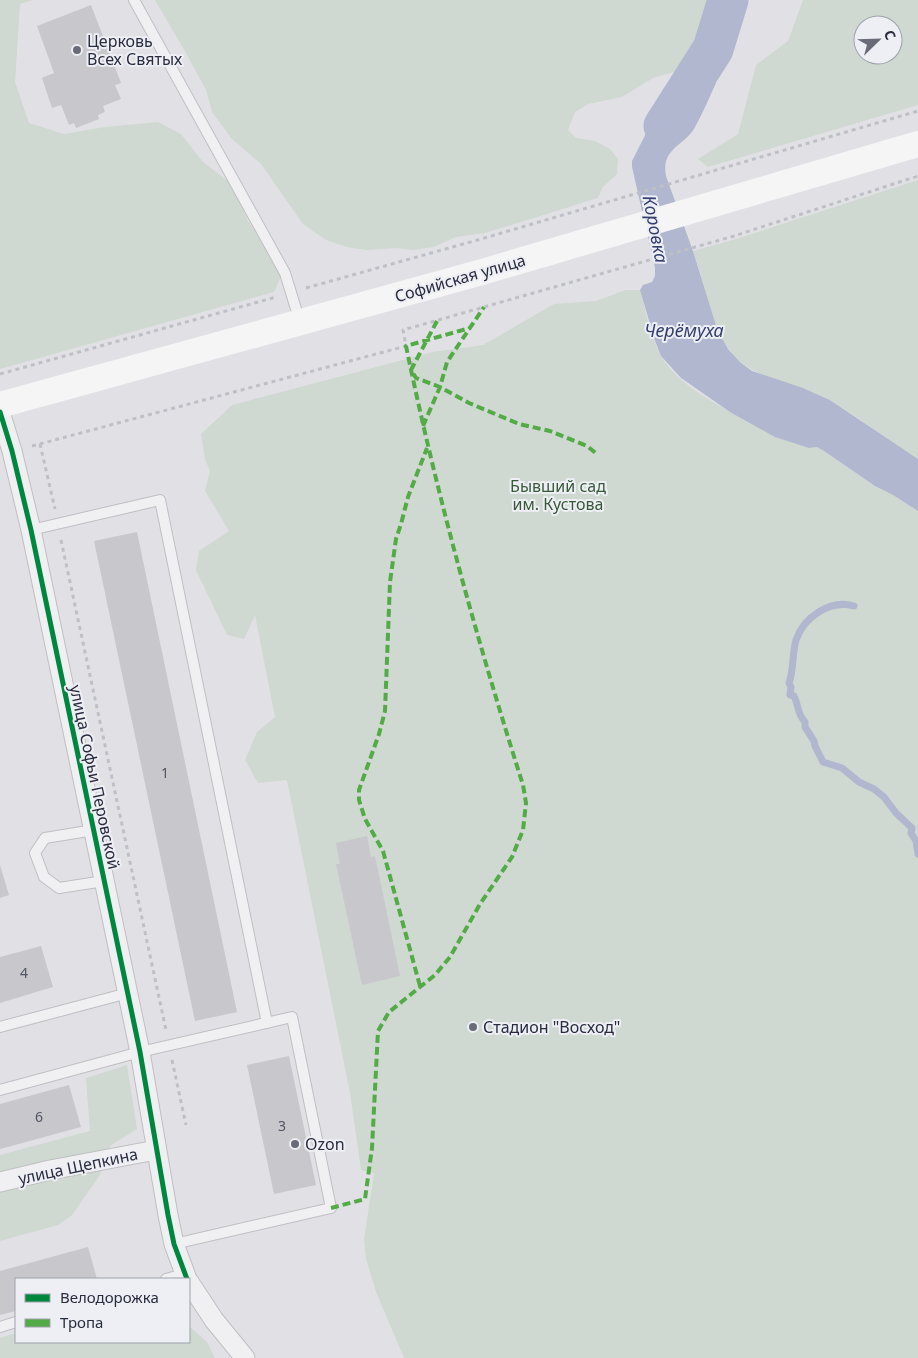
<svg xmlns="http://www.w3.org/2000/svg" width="918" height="1358" font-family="'Noto Sans',sans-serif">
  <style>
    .green { fill: #cfd8d1; fill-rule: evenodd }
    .water { fill: #b1b7cf }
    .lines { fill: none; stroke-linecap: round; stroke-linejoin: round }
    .stream { stroke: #b1b7cf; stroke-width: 7 }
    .river { stroke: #b1b7cf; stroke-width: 41 }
    .building { fill: #c7c7cc }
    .lane-casing { stroke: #bfbfc3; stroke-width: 12 }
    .street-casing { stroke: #bfbfc3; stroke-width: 21 }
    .path { stroke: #bfc0c6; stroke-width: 3; stroke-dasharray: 4 4; stroke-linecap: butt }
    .lane { stroke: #f0f0f2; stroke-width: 10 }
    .street { stroke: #f0f0f2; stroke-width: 19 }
    .secondary { stroke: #f5f5f6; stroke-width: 26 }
    .quiet { stroke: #53ab46; stroke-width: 4; stroke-dasharray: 8 4; stroke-linecap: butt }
    .cycleway-casing { stroke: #eeeff5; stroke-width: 8 }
    .cycleway { stroke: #00873e; stroke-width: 5 }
    .poi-dot { fill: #696b78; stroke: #eeeff5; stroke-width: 2 }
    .labels { text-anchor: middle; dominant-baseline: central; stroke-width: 4; stroke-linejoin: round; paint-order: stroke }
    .number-label { font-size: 14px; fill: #525463 }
    .poi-label { font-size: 16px; fill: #292b3e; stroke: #eeeff5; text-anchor: start }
    .street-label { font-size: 16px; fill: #292b3e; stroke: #eeeff5 }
    .park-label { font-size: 16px; fill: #375939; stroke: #eeeff5 }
    .water-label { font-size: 18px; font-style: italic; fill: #35406f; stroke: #eeeff5 }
  </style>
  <rect width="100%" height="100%" fill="#e1e1e5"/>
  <!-- green -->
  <path class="green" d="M0,0H33L20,4L15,82L29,123L64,134L105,127L158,122L181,134L203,162L233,185L248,221L272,255L281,277L274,292L0,369Z
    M155,0H715L711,22L684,69L653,78L622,97L588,104L575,112L568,130L576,138L595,141L610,149L618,159L617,174L603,187L598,198L485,233L456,237L434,247L413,250L396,248L367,250L347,247L326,240L303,224L261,164L232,139L212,112L206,90L186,53Z
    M803,0H918V105L708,167L698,159L738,134L756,65L788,41ZM863,25H893V55H863Z
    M918,180V459C889,440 861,419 832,401C798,381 752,383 728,348C708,320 706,283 693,251L736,239Z
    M625,290H640C646,311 650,336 661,356C685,398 766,428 809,448L817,447L824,451L875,486L893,495L918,511V1358H404L376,1292L366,1259L364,1240L374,1173L361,1170L350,1093L287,780L258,783L245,760L257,732L275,717L255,615L244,639L227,635L196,570L199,551L229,531L205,491L210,471L205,459L201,434L232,405L433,352L483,345L554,304L596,301Z
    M127,1065L137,1129L110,1146L100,1175L72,1215L58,1225L0,1241V1155L90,1131L86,1078Z
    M189,1326L207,1342L215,1358H0V1338L16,1333V1342H189Z"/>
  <!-- water -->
  <path class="water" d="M675,76L716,83C709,98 702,115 694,129C682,147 661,149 666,176L694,254L717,329L728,349L740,362L752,371L803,388L830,400L918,459V511L893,495L875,486L824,451L817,447L809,448L775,437L730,412L681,378L661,356L655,341L640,290L643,285L652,282L655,276V268L632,167V161Z"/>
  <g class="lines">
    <!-- stream -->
    <path class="stream" d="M854,606C830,599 804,617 796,640C792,654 794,669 789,683L791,687L790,695L794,696C799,706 797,714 805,722V727L814,741L815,746L823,762L842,768L859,782L874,789L884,797L896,813L912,828L911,833L916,841L918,854"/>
    <!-- river -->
    <path class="river" d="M664,126L713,49L728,0"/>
  </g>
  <!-- building -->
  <path class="building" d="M91,5L121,83L115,85L121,99L103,106L105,112L98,115L99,119L76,128L74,123L69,125L61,105L52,108L42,78L54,73L37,26Z
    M137,532L237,1012L195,1021L94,541Z
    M367,836L371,857L375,856L400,976L362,985L336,864H340L336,843Z
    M0,865L9,895L0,898Z
    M41,946L53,987L0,1003V957Z
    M289,1056L316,1185L274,1194L247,1065Z
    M69,1085L81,1127L0,1149V1104Z
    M88,1247L97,1279H16V1311L0,1315V1271Z"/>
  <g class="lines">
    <defs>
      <path id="lane" d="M134,0L285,273L300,322
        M31,530L160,500L267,1023
        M94,830L45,838L35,853L44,877L59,888L104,881
        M0,1027L128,993
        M0,1090L140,1052L292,1017L331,1208L174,1244
        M166,1279L184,1274
        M0,1327L16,1322"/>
      <path id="street" d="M0,412L12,451L31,530L140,1052L168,1215L174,1244L187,1279
        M0,1182L50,1170L156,1150
        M189,1282L214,1320L245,1358"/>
    </defs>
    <!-- lane casing -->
    <use href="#lane" class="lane-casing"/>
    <!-- street casing -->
    <use href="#street" class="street-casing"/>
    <!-- path -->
    <path class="path" d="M306,288L474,241L918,111
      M0,374L276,297
      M40,444L55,509
      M32,446L406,346L403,330L734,236L918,176
      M61,540L166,1030
      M172,1060L186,1125"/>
    <!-- lane -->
    <use href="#lane" class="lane"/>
    <!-- street -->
    <use href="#street" class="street"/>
    <!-- secondary -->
    <path class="secondary" d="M0,405L482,272L918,144"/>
    <!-- quiet -->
    <path class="quiet" d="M437,321L411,370L416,378L440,387L469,403L519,424L550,431L587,446L597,454
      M423,426L440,387L447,362L484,307
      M420,986L383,851L365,819L359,800V790L379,734L385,711L390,582L396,539L401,524L408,497L427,448
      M331,1208L365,1199L372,1148L378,1031L389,1012L435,975L450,957L480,904L512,857L523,830L526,803L523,785C477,640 437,496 406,346L470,328"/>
    <defs>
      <path id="cycleway" d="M0,412L12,451L31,530L140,1052L168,1215L174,1244L187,1279"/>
    </defs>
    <!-- cycleway casing -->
    <use href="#cycleway" class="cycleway-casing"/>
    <!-- cycleway -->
    <use href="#cycleway" class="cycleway"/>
  </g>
  <!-- markers -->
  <g class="poi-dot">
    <circle cx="77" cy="50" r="5"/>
    <circle cx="473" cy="1027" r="5"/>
    <circle cx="295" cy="1144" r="5"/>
  </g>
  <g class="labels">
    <!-- number labels -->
    <g class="number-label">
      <text x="165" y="772">1</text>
      <text x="24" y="972">4</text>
      <text x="39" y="1116">6</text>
      <text x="282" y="1125">3</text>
    </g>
    <!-- poi labels -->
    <g class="poi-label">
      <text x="87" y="41">Церковь<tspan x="87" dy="18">Всех Святых</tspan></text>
      <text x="483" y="1027">Стадион "Восход"</text>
      <text x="305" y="1144">Ozon</text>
    </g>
    <!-- street labels -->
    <g class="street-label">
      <text transform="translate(460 278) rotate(-16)">Софийская улица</text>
      <text transform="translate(95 777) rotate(78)">улица Софьи Перовской</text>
      <text transform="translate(78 1166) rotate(-12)">улица Щепкина</text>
    </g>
    <!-- park labels -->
    <g class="park-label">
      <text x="558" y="486">Бывший сад<tspan x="558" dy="18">им. Кустова</tspan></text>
    </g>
    <!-- water labels -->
    <g class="water-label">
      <text transform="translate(656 229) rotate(79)">Коровка</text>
      <text x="684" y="330">Черёмуха</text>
    </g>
  </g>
  <!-- legend -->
  <rect x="15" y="1278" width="175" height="65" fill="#eeeff5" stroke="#9fa1ac"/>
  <rect x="25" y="1294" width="25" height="8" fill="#00873e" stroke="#9fa1ac"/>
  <text x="60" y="1303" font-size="15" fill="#292b3e">Велодорожка</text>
  <rect x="25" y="1319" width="25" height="8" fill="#53ab46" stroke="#9fa1ac"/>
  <text x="60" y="1328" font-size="15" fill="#292b3e">Тропа</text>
  <!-- north arrow -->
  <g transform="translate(878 40) rotate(67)"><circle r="24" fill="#eeeff5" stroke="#9fa1ac"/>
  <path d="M0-4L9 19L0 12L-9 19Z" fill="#696b78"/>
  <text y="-8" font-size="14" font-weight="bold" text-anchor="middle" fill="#292b3e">С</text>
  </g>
</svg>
